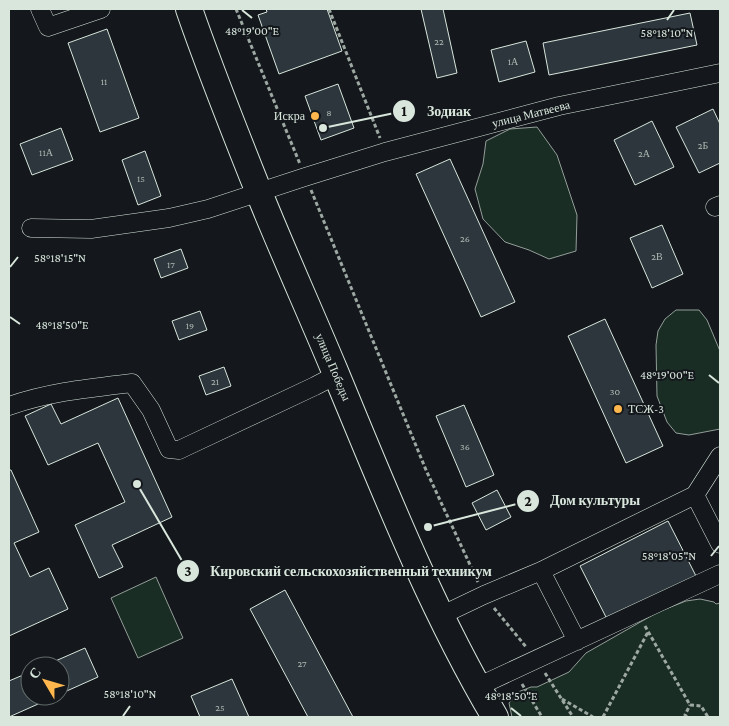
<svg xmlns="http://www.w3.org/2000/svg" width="729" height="726" font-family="'Crimson Pro',serif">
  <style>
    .green { fill: #1a2d24; stroke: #939e99 }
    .building { fill: #2c363c; stroke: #d8e6dc }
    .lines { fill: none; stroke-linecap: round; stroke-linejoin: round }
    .minor-casing { stroke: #d8e6dc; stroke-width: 19 }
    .highway-casing { stroke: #d8e6dc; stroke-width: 28 }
    .path { stroke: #9da8a2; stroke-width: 3; stroke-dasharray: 4 2.5; stroke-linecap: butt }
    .minor { stroke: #14181c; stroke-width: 18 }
    .highway { stroke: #14181c; stroke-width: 26 }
    .ticks { fill: none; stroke: #d8e6dc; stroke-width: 2 }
    .poi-dot { fill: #ffb74d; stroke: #14181c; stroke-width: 2 }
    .labels { text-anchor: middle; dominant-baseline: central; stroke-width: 4; stroke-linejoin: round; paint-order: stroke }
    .number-label { font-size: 10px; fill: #adbab4 }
    .street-label { font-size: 12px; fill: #d8e6dc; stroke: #14181c }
    .poi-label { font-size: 12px; fill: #d8e6dc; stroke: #14181c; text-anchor: end }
    .ticks-label { font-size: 12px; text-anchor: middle; fill: #d8e6dc; stroke: #14181c; stroke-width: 4; stroke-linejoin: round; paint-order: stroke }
    .leader { fill: none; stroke: #d8e6dc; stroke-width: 2 }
    .callout-dot { fill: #d8e6dc; stroke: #14181c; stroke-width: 2 }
    .mark-label { font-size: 15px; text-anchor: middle; font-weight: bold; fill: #111 }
    .callout-label { font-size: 14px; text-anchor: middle; font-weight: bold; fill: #d8e6dc; stroke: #14181c; stroke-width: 4; stroke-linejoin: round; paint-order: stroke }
  </style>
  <rect width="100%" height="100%" fill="#14181c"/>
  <!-- green -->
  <path class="green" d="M537,127L557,155L577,215L576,251L549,259L529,250L505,242L483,219L475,189L483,164L486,141L510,129Z
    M676,310H699L707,320L720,351V429L689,435L676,433L667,422L657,396L656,345L658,331L665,319Z
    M156,577L183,638L138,658L111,598Z
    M700,599L714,602L716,604L720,603V717H512L509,703L518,692L531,687H537L569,672L586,653L658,612L686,601Z"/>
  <!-- building -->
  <path class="building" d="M266,9H327L342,51L279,74L258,15L267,12Z
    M421,9H443L457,73L437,78Z
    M690,13L697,45L549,75L543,43Z
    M107,29L139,118L100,132L68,43Z
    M526,41L535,72L499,82L491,50Z
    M338,84L354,128L321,140L305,96Z
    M713,109L720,124V163L699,173L676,127Z
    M652,121L674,167L635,185L614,140Z
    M61,128L73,160L32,175L20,144Z
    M145,151L161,196L138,205L122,160Z
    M450,159L515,302L481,317L416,174Z
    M662,225L683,274L652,288L630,238Z
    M181,249L188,268L161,278L154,259Z
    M200,311L207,330L179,340L172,321Z
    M605,319L663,446L626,463L568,336Z
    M224,367L231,386L206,395L199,376Z
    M118,398L172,517L112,545L123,567L99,578L75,525L125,502L98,443L48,465L25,416L51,404L61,424Z
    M464,405L494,475L466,487L436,416Z
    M9,470H11L39,532L14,543L30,577L49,568L68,609L9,636Z
    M497,490L511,517L486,530L472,503Z
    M668,521L696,576L608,621L580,566Z
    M285,590L353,717H308L250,609Z
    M85,648L98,677L60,694V666H44Z
    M30,672V696H56L9,717V681Z
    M232,679L249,717H200L191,696Z"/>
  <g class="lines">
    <defs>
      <path id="minor" d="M40,9L48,27L101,9
        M715,207L720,205
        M31,228L91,229L169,218L208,209L305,177L385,152L559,106L720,73
        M9,406C49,392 90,388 132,383L151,410L169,449L179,450L315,386L336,375
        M695,495L720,544
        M541,571L577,641
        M440,616L484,595L541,571L695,495L720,456
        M477,687L720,574"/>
      <path id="highway" d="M189,9C210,70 234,130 258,190C282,250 309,309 334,369C383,487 430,607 495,717"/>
    </defs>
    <!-- minor casing -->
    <use href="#minor" class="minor-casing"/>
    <!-- highway casing -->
    <use href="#highway" class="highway-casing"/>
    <!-- path -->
    <path class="path" d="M236,9L300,164
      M329,9L380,138
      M311,190L426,470L478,582
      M494,608L527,648
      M645,626L690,705
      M545,673L573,717
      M522,684L542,717
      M562,699L593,717
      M690,705L701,706L708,717
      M603,717L648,632
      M687,717L685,715L690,705"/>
    <!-- minor -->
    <use href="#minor" class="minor"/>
    <!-- highway -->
    <use href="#highway" class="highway"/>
  </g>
  <!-- ticks -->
  <path class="ticks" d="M242,10L252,18M667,20L674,10M10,267L18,257M10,317L20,324M709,375L719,383M711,556L719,546M511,708L521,716M123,716L130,706"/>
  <!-- markers -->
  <g class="poi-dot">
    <circle cx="315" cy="116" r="5"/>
    <circle cx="618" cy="409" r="5"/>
  </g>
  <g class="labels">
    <!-- number labels -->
    <g class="number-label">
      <text x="439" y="41">22</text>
      <text x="513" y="61">1А</text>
      <text x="104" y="81">11</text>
      <text x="329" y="112">8</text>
      <text x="703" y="145">2Б</text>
      <text x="46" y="152">11А</text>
      <text x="644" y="153">2А</text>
      <text x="141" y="178">15</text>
      <text x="465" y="238">26</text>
      <text x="657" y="256">2В</text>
      <text x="171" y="264">17</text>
      <text x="190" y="325">19</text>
      <text x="215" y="381">21</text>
      <text x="615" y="391">30</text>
      <text x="465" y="446">36</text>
      <text x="302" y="663">27</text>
      <text x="220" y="707">25</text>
    </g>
    <!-- street labels -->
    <g class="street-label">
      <text transform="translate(531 114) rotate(-14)">улица Матвеева</text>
      <text transform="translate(333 367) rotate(67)">улица Победы</text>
    </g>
    <!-- poi labels -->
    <g class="poi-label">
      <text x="305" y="116">Искра</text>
      <text x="628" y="409" text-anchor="start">ТСЖ-3</text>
    </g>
  </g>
  <g class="ticks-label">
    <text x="252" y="35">48°19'00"E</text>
    <text x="667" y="37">58°18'10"N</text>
    <text x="60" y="262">58°18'15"N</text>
    <text x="62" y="329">48°18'50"E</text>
    <text x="667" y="379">48°19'00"E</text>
    <text x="669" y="560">58°18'05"N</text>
    <text x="130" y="698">58°18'10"N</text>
    <text x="511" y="700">48°18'50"E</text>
  </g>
  <!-- callouts -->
  <path class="leader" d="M323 128L404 111M428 527L528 501M137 484L188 571"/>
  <g class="callout-dot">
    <circle cx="323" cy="128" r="5"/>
    <circle cx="428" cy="527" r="5"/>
    <circle cx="137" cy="484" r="5"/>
    <circle cx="404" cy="111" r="12"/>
    <circle cx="528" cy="501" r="12"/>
    <circle cx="188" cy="571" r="12"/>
  </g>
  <g class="mark-label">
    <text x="404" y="116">1</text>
    <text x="528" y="506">2</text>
    <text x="188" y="576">3</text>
  </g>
  <g class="callout-label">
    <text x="449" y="116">Зодиак</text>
    <text x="595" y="505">Дом культуры</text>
    <text x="351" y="576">Кировский сельскохозяйственный техникум</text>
  </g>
  <!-- border -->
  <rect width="729" height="726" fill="none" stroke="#d8e6dc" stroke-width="20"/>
  <!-- north arrow -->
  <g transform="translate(45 681) rotate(308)"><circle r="24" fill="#14181c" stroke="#626a69"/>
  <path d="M0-4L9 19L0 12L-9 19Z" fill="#ffb74d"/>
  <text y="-8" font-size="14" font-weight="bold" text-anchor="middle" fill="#d8e6dc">С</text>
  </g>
</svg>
